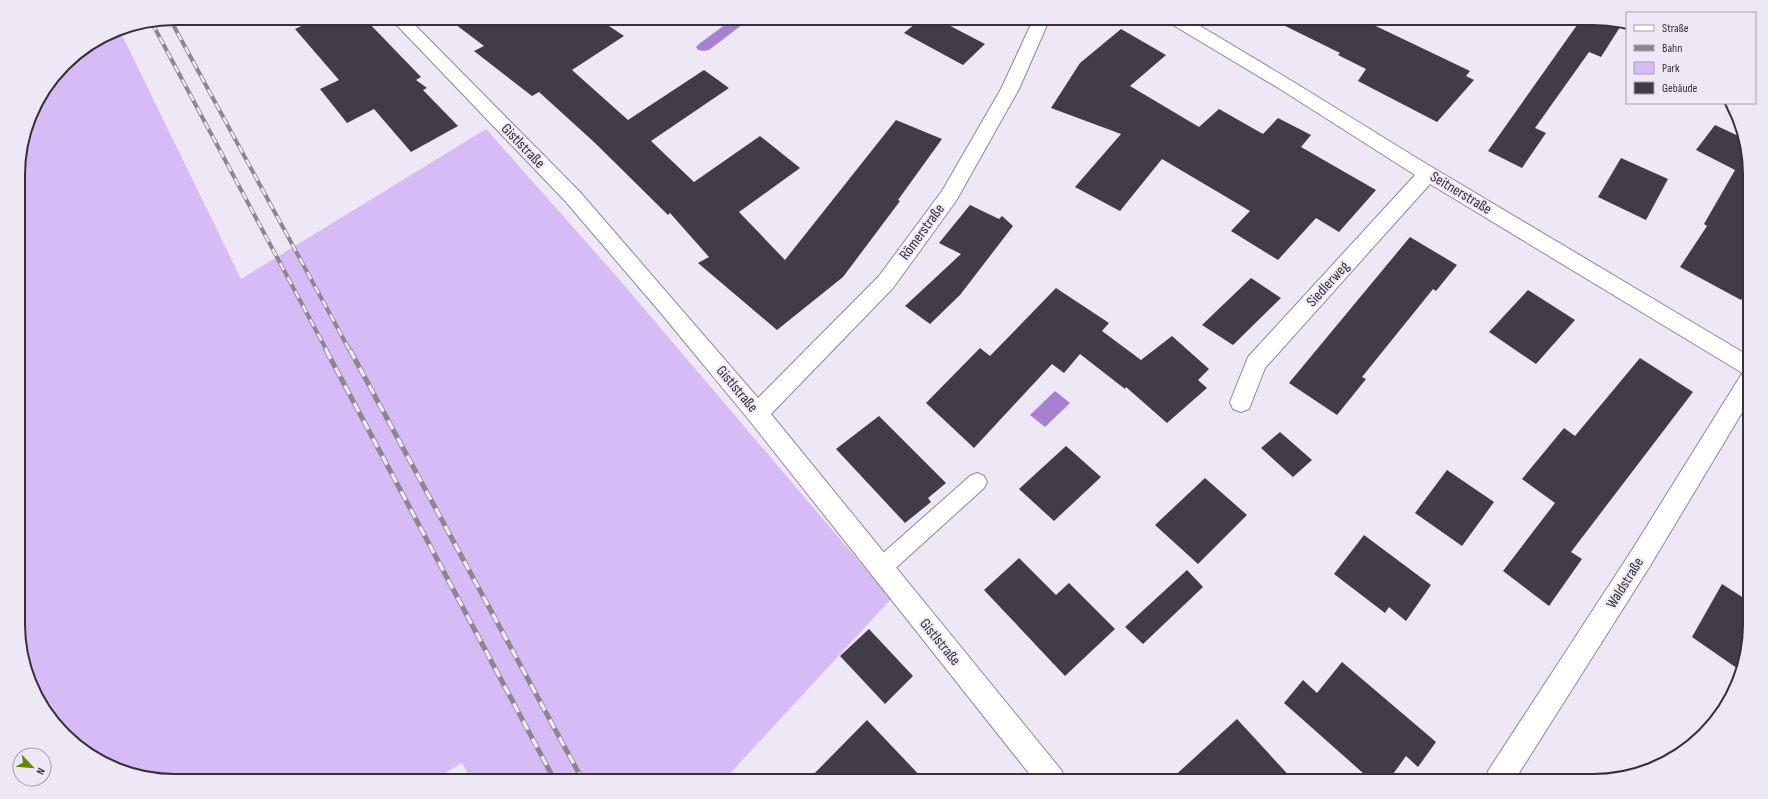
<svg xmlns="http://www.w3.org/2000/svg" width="1768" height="799" font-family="'Sofia Sans Condensed',sans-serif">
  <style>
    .green { fill: #d7bbf7 }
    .water { fill: #a780d0 }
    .building { fill: #413c48 }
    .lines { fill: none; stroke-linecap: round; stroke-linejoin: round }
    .lane-casing { stroke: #8f8996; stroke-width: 2 }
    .street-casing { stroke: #8f8996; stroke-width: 2 }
    .lane { fill: #fff; fill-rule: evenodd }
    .street { fill: #fff; fill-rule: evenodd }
    .rail-far1-casing { stroke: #8a8690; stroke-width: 4 }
    .rail-casing { stroke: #8a8690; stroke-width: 5 }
    .rail-far1 { stroke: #eee7f6; stroke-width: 2.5; stroke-dasharray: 8; stroke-linecap: butt }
    .rail { stroke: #eee7f6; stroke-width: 3.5; stroke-dasharray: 10; stroke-linecap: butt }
    .labels { text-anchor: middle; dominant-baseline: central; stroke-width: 4; stroke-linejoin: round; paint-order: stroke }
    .street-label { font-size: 15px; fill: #343137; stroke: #eee7f6 }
    .rim { fill: none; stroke: #343137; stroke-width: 2 }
  </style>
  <rect width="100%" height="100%" fill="#eee7f6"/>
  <!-- green -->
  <path class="green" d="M119,29L241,279L486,129L618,278L891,599L723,781H472L462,763L432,781H175L115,769L79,748L50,719L30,684L19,645L18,164L34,106L71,57L115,30Z"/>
  <!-- water -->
  <path class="water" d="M734,18H751L709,50L704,51L698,50L696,47L699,44Z
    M1055,391L1070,403L1045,427L1030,415Z"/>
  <!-- building -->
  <path class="building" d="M318,18H364L421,77L416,80L427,88L423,90L458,126L411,152L374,109L347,123L320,89L339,80L295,29Z
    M447,18H597L624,36L572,70L628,120L704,70L729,88L651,141L694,182L760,136L800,168L739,212L785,260L896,120L942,139L898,200L900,201L843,277L777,330L698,263L709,257L670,213L668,215L594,142L539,92L532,96L474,51L484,46Z
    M922,18H935L985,44L963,65L904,33Z
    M1269,18H1359L1470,71L1466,76L1474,80L1437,122L1358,81L1366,69L1338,55L1340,53Z
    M1582,18H1593L1622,24L1601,57L1589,52L1535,128L1546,133L1522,168L1488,151Z
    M1121,29L1166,55L1130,86L1199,127L1219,109L1263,134L1278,118L1311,135L1301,147L1376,190L1339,232L1316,218L1278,260L1231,231L1250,211L1162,159L1120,211L1075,187L1121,134L1051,108L1080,63Z
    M1715,125L1745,139L1749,155V287L1741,300L1680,267L1707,226L1704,224L1735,170L1696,150Z
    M1621,158L1668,179L1646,220L1598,197Z
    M970,205L999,219L1002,216L1013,226L960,295L930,324L905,306L961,254L939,243Z
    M1410,237L1457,265L1436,291L1433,289L1362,377L1366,379L1337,415L1289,383Z
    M1251,278L1281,298L1233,345L1202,325Z
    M1056,288L1109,323L1102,331L1141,360L1172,336L1209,369L1198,380L1207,388L1167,423L1126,387L1125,389L1080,354L1064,373L1052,364L974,448L926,403L980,348L990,356Z
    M1528,290L1575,320L1536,364L1489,332Z
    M1640,358L1693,392L1571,552L1582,559L1549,606L1503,571L1555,503L1522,479L1564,428L1575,436Z
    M879,416L946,483L928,498L931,502L905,523L836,449Z
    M1280,432L1312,460L1293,477L1261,448Z
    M1066,446L1101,477L1054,521L1019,489Z
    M1447,470L1494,502L1462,546L1415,513Z
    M1205,478L1247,515L1198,564L1155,525Z
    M1364,535L1431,585L1406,621L1389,607L1385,613L1334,574Z
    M1019,558L1056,595L1069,583L1115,629L1065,676L984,590Z
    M1187,570L1203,587L1143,644L1125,627Z
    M1722,584L1750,602V624L1741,671L1692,637Z
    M869,629L913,676L885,704L840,656Z
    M1342,662L1436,742L1418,767L1406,756L1388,781H1372L1284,703L1303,680L1317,693Z
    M1237,719L1294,781H1169Z
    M867,720L925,781H807Z"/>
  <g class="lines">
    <defs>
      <path id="lane" d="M977,473L984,476L987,482L984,488L888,575L881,578L874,575L871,568L874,561L970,476Z"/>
      <path id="street" d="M390,18H408L580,192L758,398L879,276L942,191L1001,89L1034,18H1050L1019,89L956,201L893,288L771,414L1062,771L1065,781H1035L749,420L660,312L566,202Z
        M1166,18H1187L1292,81L1420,160L1749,356V401L1650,566L1514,781H1485L1488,771L1632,550L1741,375L1744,374L1430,184L1265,368L1249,409L1241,412L1233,409L1230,402L1248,357L1415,175L1280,89L1168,22Z"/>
    </defs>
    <!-- lane casing -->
    <use href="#lane" class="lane-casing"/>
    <!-- street casing -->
    <use href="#street" class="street-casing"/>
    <!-- lane -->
    <use href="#lane" class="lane"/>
    <!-- street -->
    <use href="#street" class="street"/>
    <defs>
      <path id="rail-far1" d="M170,19L350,351
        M152,23L327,351"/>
      <path id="rail" d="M326,350L555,781
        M350,350L583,781"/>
    </defs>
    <!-- rail-far1 casing -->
    <use href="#rail-far1" class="rail-far1-casing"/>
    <!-- rail casing -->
    <use href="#rail" class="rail-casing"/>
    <!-- rail-far1 -->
    <use href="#rail-far1" class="rail-far1"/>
    <!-- rail -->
    <use href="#rail" class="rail"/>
  </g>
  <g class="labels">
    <!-- street labels -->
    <g class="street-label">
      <text transform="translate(523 146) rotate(46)">Gistlstraße</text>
      <text transform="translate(1461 193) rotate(31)">Seitnerstraße</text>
      <text transform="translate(922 232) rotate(-54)">Römerstraße</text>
      <text transform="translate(1328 284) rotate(-48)">Siedlerweg</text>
      <text transform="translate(737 389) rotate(50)">Gistlstraße</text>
      <text transform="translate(1625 583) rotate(-58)">Waldstraße</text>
      <text transform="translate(940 642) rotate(51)">Gistlstraße</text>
    </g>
  </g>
  <!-- crop -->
  <path d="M0 0H1768V799H0ZM175 25H1593A150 150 0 0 1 1743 175V624A150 150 0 0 1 1593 774H175A150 150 0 0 1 25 624V175A150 150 0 0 1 175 25Z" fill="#eee7f6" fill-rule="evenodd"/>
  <path class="rim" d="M175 25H1593A150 150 0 0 1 1743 175V624A150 150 0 0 1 1593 774H175A150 150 0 0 1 25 624V175A150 150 0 0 1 175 25Z"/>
  <!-- legend -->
  <rect x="1626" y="12" width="130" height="92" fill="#eee7f6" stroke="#a49eaa"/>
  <rect x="1634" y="25" width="20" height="6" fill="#ffffff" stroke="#a49eaa"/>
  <text x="1662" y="32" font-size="12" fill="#343137">Straße</text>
  <rect x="1634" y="45" width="20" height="6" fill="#8a8690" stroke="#a49eaa"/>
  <text x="1662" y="52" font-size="12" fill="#343137">Bahn</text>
  <rect x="1634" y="62" width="20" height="12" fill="#d7bbf7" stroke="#a49eaa"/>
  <text x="1662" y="72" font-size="12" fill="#343137">Park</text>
  <rect x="1634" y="82" width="20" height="12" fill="#413c48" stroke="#a49eaa"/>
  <text x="1662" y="92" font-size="12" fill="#343137">Gebäude</text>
  <!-- north arrow -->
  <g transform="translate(32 767) rotate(116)"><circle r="19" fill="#eee7f6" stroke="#a49eaa"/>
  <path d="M0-3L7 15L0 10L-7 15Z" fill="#658706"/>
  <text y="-6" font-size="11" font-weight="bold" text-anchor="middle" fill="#343137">N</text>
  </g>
</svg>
